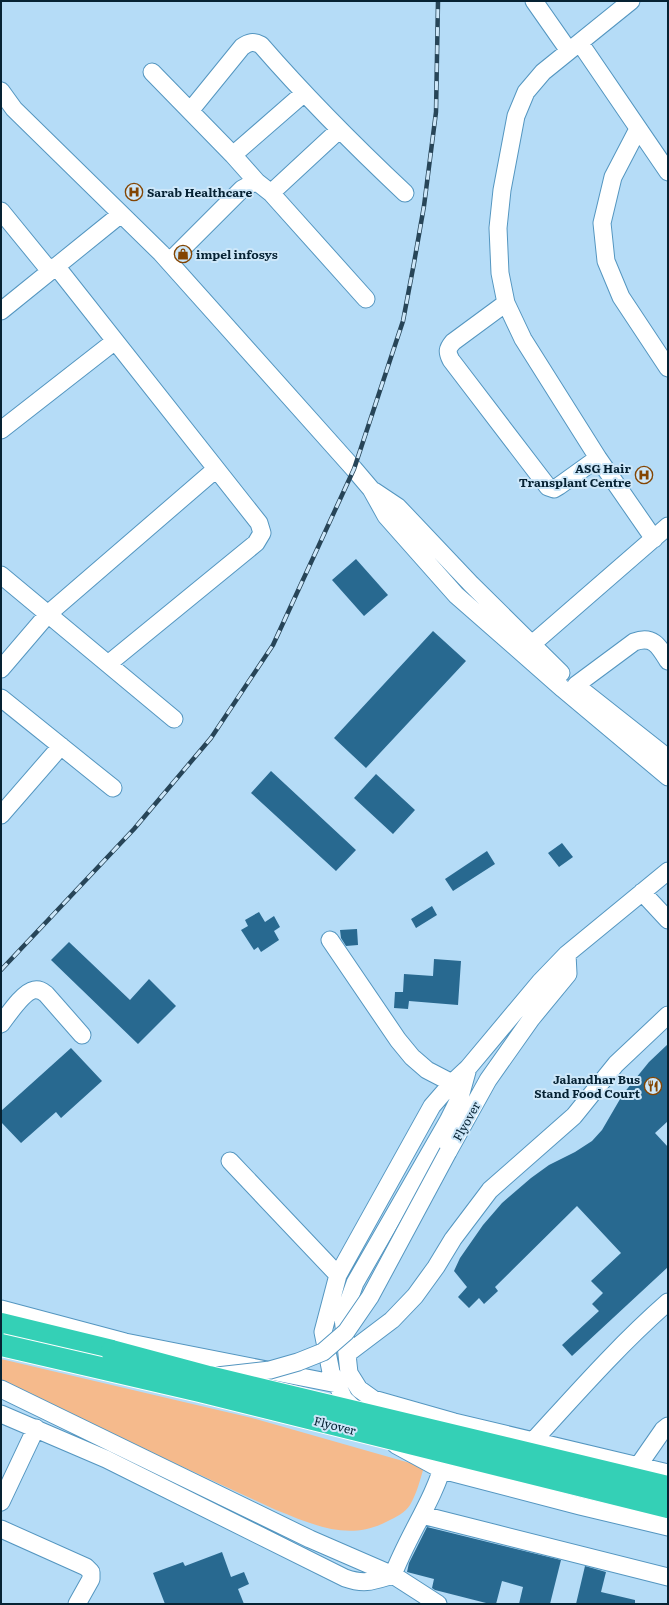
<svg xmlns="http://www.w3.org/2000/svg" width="669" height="1605" font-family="Literata,serif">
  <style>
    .green { fill: #f5ba8c }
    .building { fill: #286990 }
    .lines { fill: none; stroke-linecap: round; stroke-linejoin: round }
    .minor-casing { stroke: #5496c0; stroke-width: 19 }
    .highway-casing { stroke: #fff; stroke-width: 24 }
    .minor { stroke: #fff; stroke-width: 17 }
    .highway { stroke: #34d0b6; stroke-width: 22 }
    .rail-casing { stroke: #274558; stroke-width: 4.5 }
    .rail { stroke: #cde7f9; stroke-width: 3; stroke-dasharray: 9; stroke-linecap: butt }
    .minor-bridge-casing { stroke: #5496c0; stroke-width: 19; stroke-linecap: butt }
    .highway-bridge-casing { stroke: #fff; stroke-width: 24; stroke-linecap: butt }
    .minor-bridge { stroke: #fff; stroke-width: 17 }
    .highway-bridge { stroke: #34d0b6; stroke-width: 22 }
    .labels { text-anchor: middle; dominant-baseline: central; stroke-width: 4; stroke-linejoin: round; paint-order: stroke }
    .poi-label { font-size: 12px; font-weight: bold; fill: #062233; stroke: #cde7f9; text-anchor: start }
    .street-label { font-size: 12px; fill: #062233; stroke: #cde7f9 }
  </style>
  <rect width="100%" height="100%" fill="#b5dcf7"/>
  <!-- green -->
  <path class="green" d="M1,1359L252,1418L424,1467C420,1480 417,1493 410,1505C405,1513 396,1517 388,1521C349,1542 314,1525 276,1510L1,1383Z"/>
  <!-- building -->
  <path class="building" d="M356,559L388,595L364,616L332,580Z
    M433,631L466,661L366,768L334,738Z
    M271,771L356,850L336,871L251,793Z
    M376,774L415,810L393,834L354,798Z
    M562,843L573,857L559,867L548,853Z
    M487,851L495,864L453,891L445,879Z
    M432,906L437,915L416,928L411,919Z
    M259,912L265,922L274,916L280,927L274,931L279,940L261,952L258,947L254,950L241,930L248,926L245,920Z
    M357,929L358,945L346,946L341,938L340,930Z
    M69,942L130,1000L149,979L176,1006L138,1044L51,960Z
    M434,959L461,961L458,1005L409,1001L408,1009L394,1008L395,992H403L404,974L433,976Z
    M668,1044V1121L655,1133L668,1147V1267L572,1356L562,1345L599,1311L592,1304L603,1293L591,1281L621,1253L577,1206L495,1287L498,1291L484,1304L479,1298L469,1308L458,1297L467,1287L454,1271L460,1258L483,1225L502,1203L531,1178L549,1165L575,1152L592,1141L602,1130L623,1094L649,1062Z
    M71,1048L102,1081L61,1118L56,1112L21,1143L1,1122V1111Z
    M427,1527L561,1560L550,1604H519L523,1587L502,1581L496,1604H490L435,1590L432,1588L434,1579L407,1572L409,1563Z
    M222,1552L231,1577L244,1572L249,1584L238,1589L244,1604H165L153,1573L183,1562L185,1566Z
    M585,1566L606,1572L601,1592L635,1600V1604H576Z"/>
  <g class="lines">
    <defs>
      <path id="minor" d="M534,1L569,51
        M631,1L543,72L526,92L516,116L502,190L498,228L500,273L506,303L523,339L598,458L654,539
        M580,43L668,172
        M152,72L233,155L257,182
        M1,91L14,109L161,253L354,469L371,489L386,516L456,595L563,689L668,777
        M190,111L242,47C249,42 253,41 261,45C307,98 354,145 405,193
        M638,129L613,177L602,223L606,261L621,297L668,368
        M233,155L303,94
        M271,193L339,130
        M1,211L50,271
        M169,262L242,189L251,184L257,182L271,193L366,299
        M56,266L259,523L262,533L256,543L108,664
        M506,303L453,342C447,349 447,352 451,360L548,487L554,489L559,486L598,458
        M1,311L121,214
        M1,430L115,341
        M374,491L398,507L471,584L561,673
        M1,575L174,719
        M523,652L668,526
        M1,669L48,614L216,469
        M576,685L634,642C653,635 659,646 668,661
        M583,691L668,758
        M1,698L113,788
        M1,815L61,746
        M642,892L668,920
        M330,940L398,1040L412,1057L427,1070L452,1083
        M1,1024C8,1015 23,992 34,990C39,989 42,991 46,994L82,1035
        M468,1068L460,1097L448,1121L355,1283L343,1317L349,1373L359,1389L373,1399L454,1422L668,1473
        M448,1152L488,1080L531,1019L568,974L567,954
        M230,1161L338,1275
        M1,1309L125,1342L337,1384
        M347,1354L392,1320L415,1296L436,1267L453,1239L490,1190L574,1116L616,1064L668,1015
        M1,1389L310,1539L393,1575
        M359,1413L344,1399L331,1372L323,1332L338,1275L432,1106L452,1083L468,1068L540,982L567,954L668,871
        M1,1414L106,1459L345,1578C365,1585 373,1581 393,1575
        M533,1441C577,1393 619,1345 668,1302
        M396,1445L442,1470L580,1506L668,1527
        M638,1466L663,1430L668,1426
        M1,1502L36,1428
        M422,1515L668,1577
        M1,1529L86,1567L91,1572V1579L77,1604
        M438,1604L393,1575C408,1535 434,1500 445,1459"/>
      <path id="highway" d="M1,1324L112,1351"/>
    </defs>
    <!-- minor casing -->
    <use href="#minor" class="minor-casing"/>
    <!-- highway casing -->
    <use href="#highway" class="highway-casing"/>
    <!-- minor -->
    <use href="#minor" class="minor"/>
    <!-- highway -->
    <use href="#highway" class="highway"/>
    <defs>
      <path id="rail" d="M1,970L134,829L211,738L273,645L354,469L403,321L414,263L424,206L436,112L438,1"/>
    </defs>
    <!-- rail casing -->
    <use href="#rail" class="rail-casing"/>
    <!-- rail -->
    <use href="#rail" class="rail"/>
    <defs>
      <path id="minor-bridge" d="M217,1376L270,1370L298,1362L323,1352L346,1332L370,1297L448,1152"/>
      <path id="highway-bridge" d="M1,1345L200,1391L668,1507
        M112,1351L209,1377L668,1487"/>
    </defs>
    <!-- minor-bridge casing -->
    <use href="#minor-bridge" class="minor-bridge-casing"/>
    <!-- highway-bridge casing -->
    <use href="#highway-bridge" class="highway-bridge-casing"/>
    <!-- minor-bridge -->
    <use href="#minor-bridge" class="minor-bridge"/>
    <!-- highway-bridge -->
    <use href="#highway-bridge" class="highway-bridge"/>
  </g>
  <!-- icons -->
  <defs>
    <symbol id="hospital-ring" viewBox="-11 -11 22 22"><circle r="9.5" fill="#cde7f9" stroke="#834503" stroke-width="1.5"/><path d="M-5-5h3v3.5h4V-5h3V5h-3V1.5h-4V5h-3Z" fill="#834503"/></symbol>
    <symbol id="shop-ring" viewBox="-11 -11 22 22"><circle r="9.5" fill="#cde7f9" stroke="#834503" stroke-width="1.5"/><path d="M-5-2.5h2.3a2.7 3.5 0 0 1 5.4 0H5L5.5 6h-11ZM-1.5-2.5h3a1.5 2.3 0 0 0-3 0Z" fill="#834503"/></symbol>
    <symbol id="restaurant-ring" viewBox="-11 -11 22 22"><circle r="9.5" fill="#cde7f9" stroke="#834503" stroke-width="1.5"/><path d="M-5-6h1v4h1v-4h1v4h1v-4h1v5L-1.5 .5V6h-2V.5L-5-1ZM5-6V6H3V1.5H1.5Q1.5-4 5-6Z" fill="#834503"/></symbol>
  </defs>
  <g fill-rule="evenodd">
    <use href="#hospital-ring" x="124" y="182" width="20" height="20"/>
    <use href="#shop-ring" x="173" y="244" width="20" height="20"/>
    <use href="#hospital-ring" x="634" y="465" width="20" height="20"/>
    <use href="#restaurant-ring" x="643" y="1076" width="20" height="20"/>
  </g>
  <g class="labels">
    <!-- poi labels -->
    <g class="poi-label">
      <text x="147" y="192">Sarab Healthcare</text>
      <text x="196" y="254">impel infosys</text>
      <text x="631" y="468" text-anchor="end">ASG Hair<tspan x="631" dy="14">Transplant Centre</tspan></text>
      <text x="640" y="1079" text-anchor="end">Jalandhar Bus<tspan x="640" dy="14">Stand Food Court</tspan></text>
    </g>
    <!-- street labels -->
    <g class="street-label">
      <text transform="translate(466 1121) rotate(-61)">Flyover</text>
      <text transform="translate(335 1425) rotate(14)">Flyover</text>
    </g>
  </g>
  <!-- border -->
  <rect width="669" height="1605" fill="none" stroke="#062233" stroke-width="4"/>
</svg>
